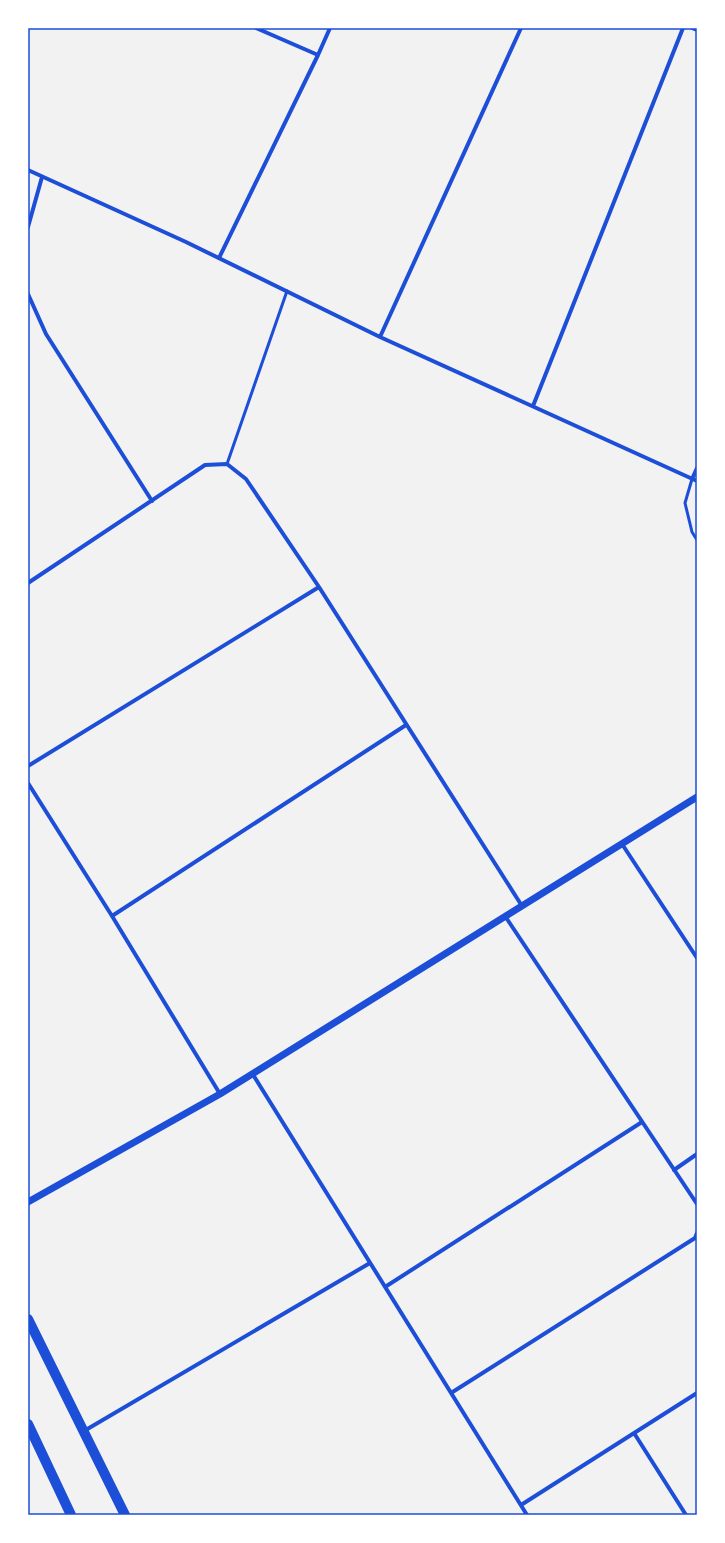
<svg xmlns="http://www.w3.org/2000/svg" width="725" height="1543" font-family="Signika,sans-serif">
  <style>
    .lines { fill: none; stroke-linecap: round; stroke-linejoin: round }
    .service { stroke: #1d4ed8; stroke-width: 3 }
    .minor { stroke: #1d4ed8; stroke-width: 4 }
    .tertiary { stroke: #1d4ed8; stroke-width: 7 }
    .primary { stroke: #1d4ed8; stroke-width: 10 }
    .neatline { fill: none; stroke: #1d4ed8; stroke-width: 1.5 }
  </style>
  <rect width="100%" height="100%" fill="#f2f2f2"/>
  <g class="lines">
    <!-- service -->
    <path class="service" d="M227,464L287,291
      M692,479L685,503L692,532L697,540"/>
    <!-- minor -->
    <path class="minor" d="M256,28L318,55
      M692,28L697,30
      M28,170L186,242L380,337L697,481
      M28,227L42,177
      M219,258L318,55L330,28
      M28,294L46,334L152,501
      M380,337L521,28
      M533,406L683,28
      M692,479L697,468
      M28,583L205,465L227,464L246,479L319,587L522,906
      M28,766L319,587
      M28,783L112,916L220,1094
      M622,844L697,958
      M112,916L406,725
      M505,916L697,1204
      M252,1073L527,1515
      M674,1170L697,1154
      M385,1287L642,1122
      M451,1393L695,1238L697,1233
      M84,1431L370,1263
      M634,1433L686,1515
      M521,1505L697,1393"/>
    <!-- tertiary -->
    <path class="tertiary" d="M28,1202L220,1094L697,797"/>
    <!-- primary -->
    <path class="primary" d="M28,1319L125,1515
      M28,1424L71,1515"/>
  </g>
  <!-- border -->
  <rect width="725" height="1543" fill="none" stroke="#ffffff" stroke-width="58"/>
  <rect x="29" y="29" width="667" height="1485" class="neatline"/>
</svg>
